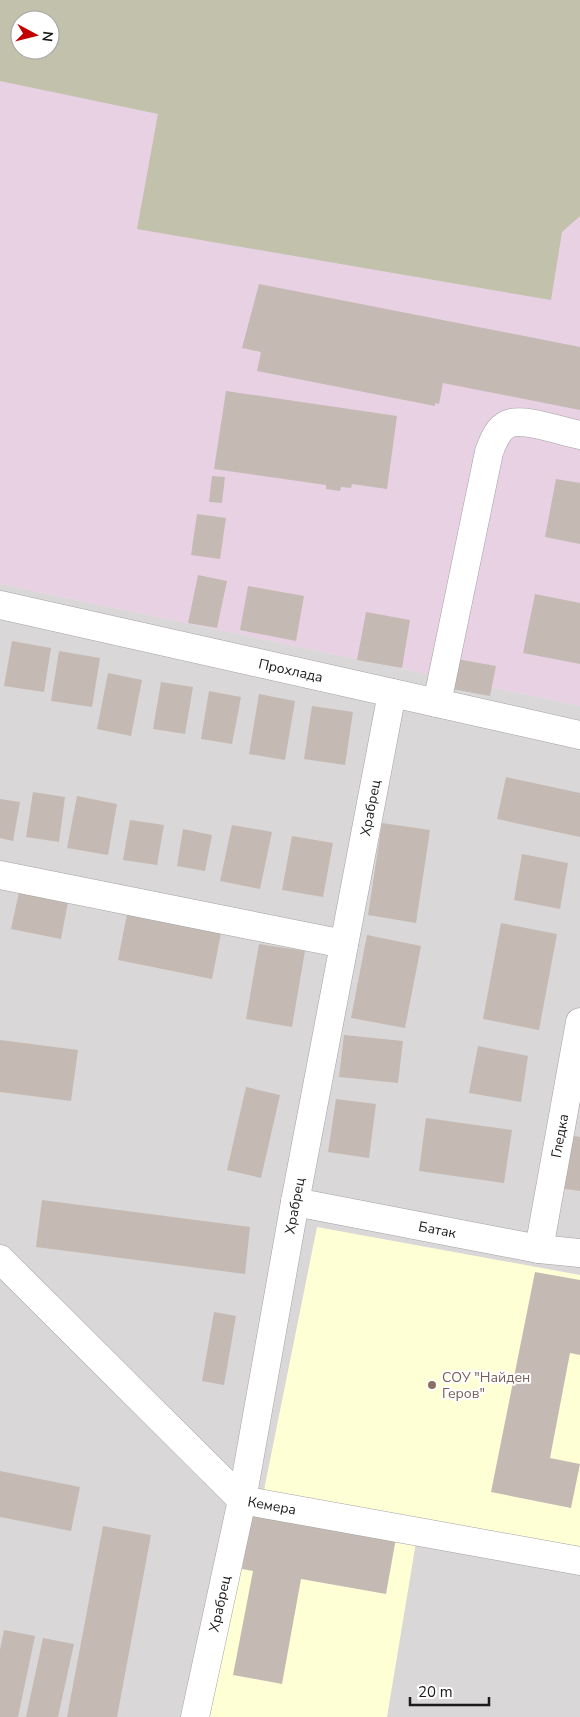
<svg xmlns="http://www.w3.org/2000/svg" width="580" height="1717" font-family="'Nunito Sans',sans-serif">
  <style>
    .residential { fill: #d9d7d8 }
    .industrial { fill: #e7d1e3; fill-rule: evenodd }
    .education { fill: #ffffd6 }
    .construction { fill: #c2c1ab; fill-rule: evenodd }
    .building { fill: #c5bab3 }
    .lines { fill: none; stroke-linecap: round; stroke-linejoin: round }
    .minor-casing { stroke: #a2a2a2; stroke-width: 29 }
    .minor { stroke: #fff; stroke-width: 28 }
    .education-dot { fill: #8d6e63; stroke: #fff; stroke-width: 2 }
    .labels { text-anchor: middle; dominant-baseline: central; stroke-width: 4; stroke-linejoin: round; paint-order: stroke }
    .street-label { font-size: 14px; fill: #1b1b1b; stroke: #fff }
    .education-label { font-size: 14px; fill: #785e54; stroke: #fff; text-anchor: start }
  </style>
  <rect width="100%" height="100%" fill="#ede8df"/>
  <!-- residential -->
  <path class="residential" d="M0,584L580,706V1717H0Z"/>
  <!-- industrial -->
  <path class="industrial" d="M0,0H580V706L0,584ZM20,20H50V50H20Z"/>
  <!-- education -->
  <path class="education" d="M317,1227L580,1275V1550L263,1495Z
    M244,1505L417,1536L387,1717H200Z"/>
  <!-- construction -->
  <path class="construction" d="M0,0H580V216L562,232L551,300L137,229L158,114L0,81ZM20,20H50V50H20Z"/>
  <!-- building -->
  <path class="building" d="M259,284L580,347V410L443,383L439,404L435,403V406L257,371L261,352L242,348Z
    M226,391L397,416L387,489L352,484L351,488L341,487L340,491L326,489V485L214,469Z
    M212,476L225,477L222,503L209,502Z
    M556,479L580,483V544L545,537Z
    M197,514L226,518L220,559L191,555Z
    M198,575L227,581L217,628L188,623Z
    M248,586L304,596L296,641L240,630Z
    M535,594L580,603V664L523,653Z
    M366,612L410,620L402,668L357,660Z
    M12,641L51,648L44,692L4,686Z
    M59,651L100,658L92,707L51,701Z
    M457,659L496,666L490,696L452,689Z
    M108,673L142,680L131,736L97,729Z
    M161,682L193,687L185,734L153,729Z
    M209,691L241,697L232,744L201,739Z
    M259,694L295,701L285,760L249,754Z
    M312,706L353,712L345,765L304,759Z
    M506,777L580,793V837L497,819Z
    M33,792L65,797L59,842L26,837Z
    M77,796L117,804L108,855L67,848Z
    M0,799L20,802L13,841L0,838Z
    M130,820L164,825L157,865L123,860Z
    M382,823L430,830L416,923L368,915Z
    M232,825L272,832L260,889L220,881Z
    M183,829L212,835L205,871L177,866Z
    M292,836L333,843L323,897L282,890Z
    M522,854L568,863L560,909L514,900Z
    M19,892L68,902L61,939L11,929Z
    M127,914L221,933L212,979L118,960Z
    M501,923L557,934L539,1030L483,1019Z
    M367,935L421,946L405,1028L351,1018Z
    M259,944L305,951L292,1027L246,1019Z
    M344,1035L403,1041L398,1083L339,1077Z
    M0,1040L78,1050L71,1101L0,1092Z
    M478,1046L528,1056L521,1102L469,1093Z
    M246,1087L280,1095L261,1178L227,1170Z
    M336,1099L376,1104L369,1158L328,1152Z
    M426,1118L512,1130L504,1183L419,1171Z
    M568,1135L580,1137V1191L559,1188Z
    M42,1200L250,1227L245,1274L36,1247Z
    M535,1272L580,1280V1355L570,1353L550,1458L580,1464L571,1508L491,1492Z
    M214,1312L236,1316L224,1385L202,1381Z
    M0,1471L80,1487L71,1531L0,1517Z
    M252,1512L396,1538L386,1594L301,1579L282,1684L233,1675L253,1571L242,1569Z
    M103,1526L151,1535L117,1717H67Z
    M4,1630L35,1636L18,1717H0V1650Z
    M43,1638L74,1644L58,1717H26Z"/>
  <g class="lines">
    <defs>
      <g id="minor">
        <path id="s1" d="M0,605L580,735"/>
        <path d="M437,703L489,452C493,442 497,429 508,424C523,417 563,432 580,435"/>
        <path d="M0,875L344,944"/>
        <path id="s2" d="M295,1202L539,1249L580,1253"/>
        <path id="s3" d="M539,1249L580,1022"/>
        <path id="s4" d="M0,1259L242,1500L580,1561"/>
        <path id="s5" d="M195,1717L242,1500L295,1202L392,693"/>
      </g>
    </defs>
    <!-- minor casing -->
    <use href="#minor" class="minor-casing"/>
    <!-- minor -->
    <use href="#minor" class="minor"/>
  </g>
  <!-- markers -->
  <circle class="education-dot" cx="432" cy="1385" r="5"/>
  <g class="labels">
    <!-- street labels -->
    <g class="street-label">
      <text stroke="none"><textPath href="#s1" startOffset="298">Прохлада</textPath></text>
      <text stroke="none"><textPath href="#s5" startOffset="926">Храбрец</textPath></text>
      <text stroke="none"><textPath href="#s3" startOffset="115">Гледка</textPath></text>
      <text stroke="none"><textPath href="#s5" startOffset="521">Храбрец</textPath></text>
      <text stroke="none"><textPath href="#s2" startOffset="145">Батак</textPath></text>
      <text stroke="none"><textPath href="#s4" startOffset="372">Кемера</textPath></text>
      <text stroke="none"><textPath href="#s5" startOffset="116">Храбрец</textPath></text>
    </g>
    <!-- education labels -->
    <g class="education-label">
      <text x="442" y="1377">СОУ "Найден<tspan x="442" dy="16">Геров"</tspan></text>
    </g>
  </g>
  <!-- north arrow -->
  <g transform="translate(35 35) rotate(97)"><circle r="24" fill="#ffffff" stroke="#a4a4a4"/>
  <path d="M0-4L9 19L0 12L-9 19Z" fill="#c50001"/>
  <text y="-8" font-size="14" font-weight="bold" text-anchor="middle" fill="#1b1b1b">N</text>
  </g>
  <!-- scale -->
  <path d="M410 1697v8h79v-8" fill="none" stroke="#1b1b1b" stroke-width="2.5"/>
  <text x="418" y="1697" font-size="15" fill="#1b1b1b" stroke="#ffffff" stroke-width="4" paint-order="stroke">20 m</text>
</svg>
